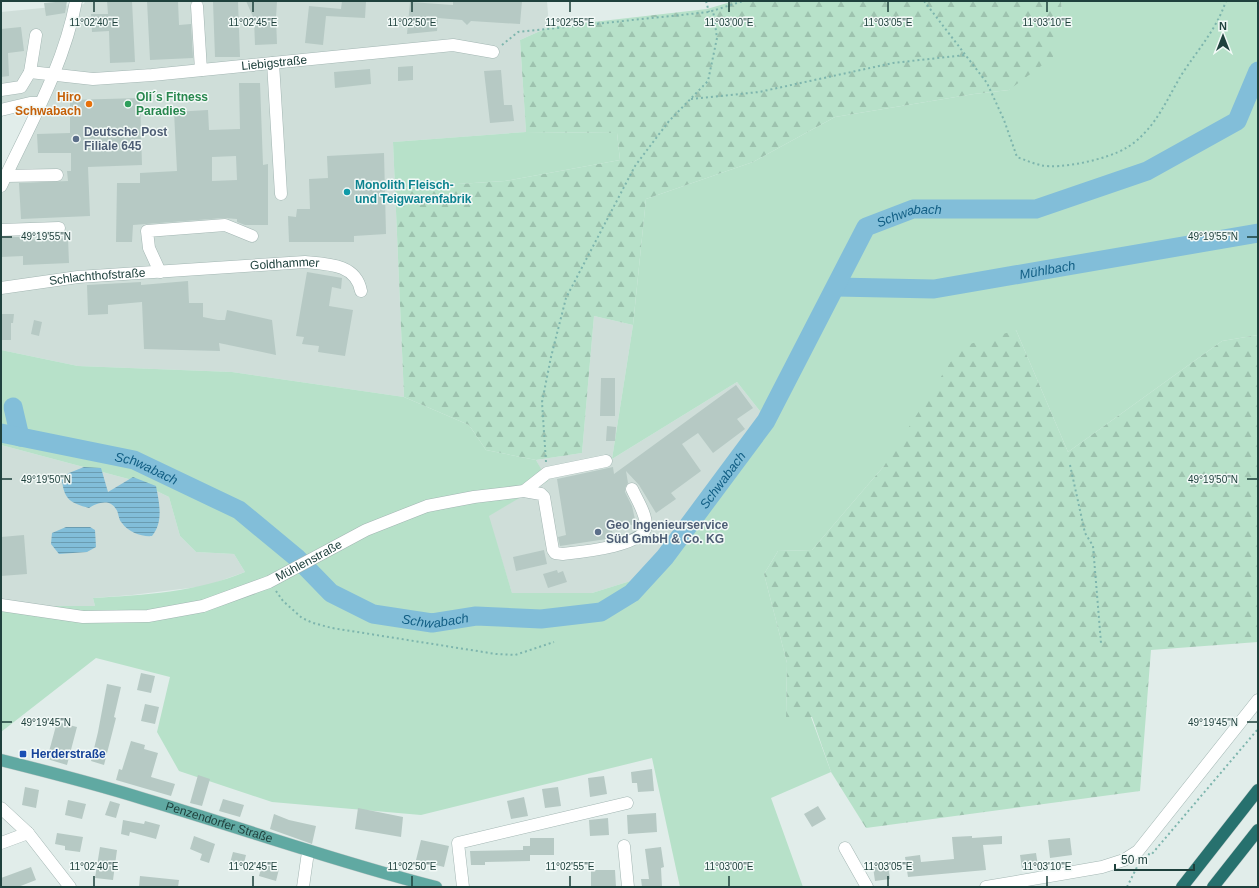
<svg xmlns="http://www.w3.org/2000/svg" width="1259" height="888" font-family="Arial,sans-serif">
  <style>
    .built { fill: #cfded9 }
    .green { fill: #b7e1c9 }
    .forest { fill: url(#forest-firs) }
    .water { fill: url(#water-rules) }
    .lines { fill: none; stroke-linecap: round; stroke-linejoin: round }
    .river { stroke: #82bed9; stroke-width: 19 }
    .building { fill: #b6c9c4; fill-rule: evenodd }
    .minor-casing { stroke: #a3b6b3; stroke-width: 13 }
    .major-casing { stroke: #c0cac9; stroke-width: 13 }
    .highway-casing { stroke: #c0cac9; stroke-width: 13 }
    .path { stroke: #7db5ad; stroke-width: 2; stroke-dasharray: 2 3; stroke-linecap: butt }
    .minor { stroke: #fff; stroke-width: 12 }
    .major { stroke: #60a9a2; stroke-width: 12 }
    .highway { stroke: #27716e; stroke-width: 12 }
    .ticks { fill: none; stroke: #1f413d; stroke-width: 1.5 }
    .food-dot { fill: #e8710a; stroke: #f2f9f7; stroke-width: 1.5 }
    .leisure-dot { fill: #2e9e5b; stroke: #f2f9f7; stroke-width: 1.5 }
    .service-dot { fill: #5c6f8a; stroke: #f2f9f7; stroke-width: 1.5 }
    .culture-dot { fill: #0f9aa8; stroke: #f2f9f7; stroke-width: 1.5 }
    .transit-dot { fill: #1a4fb4; stroke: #f2f9f7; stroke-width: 1.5 }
    .labels { text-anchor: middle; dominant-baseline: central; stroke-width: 3; stroke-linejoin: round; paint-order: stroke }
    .street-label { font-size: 12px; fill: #1f413d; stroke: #f2f9f7 }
    .food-label { font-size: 12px; font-weight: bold; fill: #c56008; stroke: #f2f9f7; text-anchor: end }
    .leisure-label { font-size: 12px; font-weight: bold; fill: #27864d; stroke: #f2f9f7; text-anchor: start }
    .service-label { font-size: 12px; font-weight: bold; fill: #4e5e75; stroke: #f2f9f7; text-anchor: start }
    .culture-label { font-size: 12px; font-weight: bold; fill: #0d838f; stroke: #f2f9f7; text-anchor: start }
    .transit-label { font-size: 12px; font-weight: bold; fill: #164399; stroke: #f2f9f7; text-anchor: start }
    .water-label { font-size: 13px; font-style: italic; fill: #115e84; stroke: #f2f9f7 }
    .ticks-label { font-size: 10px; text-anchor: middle; fill: #1f413d; stroke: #f2f9f7; stroke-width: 3; stroke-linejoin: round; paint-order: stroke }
  </style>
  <defs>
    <pattern id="forest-firs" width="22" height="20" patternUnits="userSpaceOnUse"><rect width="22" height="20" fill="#b7e1c9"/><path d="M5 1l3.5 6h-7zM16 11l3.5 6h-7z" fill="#9dc2ae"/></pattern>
    <pattern id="water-rules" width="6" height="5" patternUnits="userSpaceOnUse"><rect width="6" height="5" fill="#82bed9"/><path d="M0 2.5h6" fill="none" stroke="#6a9cb1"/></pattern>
  </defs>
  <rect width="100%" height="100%" fill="#e1edea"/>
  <!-- built -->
  <path class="built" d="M85,1H547L549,27L520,40L526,132L393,142L404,397L232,372L78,366L1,350V178L39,98L1,108V12L84,4Z
    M594,316L633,325L612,459L737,382L763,415L640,578L592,593H512L488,516L547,481L536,460L582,453Z
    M1,445L136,481L169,497L180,536L196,552L234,554L245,572L206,586L132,595L93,598L95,606H1Z"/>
  <!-- green -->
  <path class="green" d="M1061,1H1258V335L1222,341L1068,452L1016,330L884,466L812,550L778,551L764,574L787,663L786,717H811L831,772L771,798L803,887H680L652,758L421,815L272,802L179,771L157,732L170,677L96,658L1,732V606H95L93,598C144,595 197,592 245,572L234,554L196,552L180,536L169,497L136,481L1,445V350L78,366L232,372L404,397L469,425L486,450L536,460L548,481L489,516L512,593H592L640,578L763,415L737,382L612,459L633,325L646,199L753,162L835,117L974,94L1009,90L1062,11Z
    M526,132L617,133L620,160L505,181L395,188L393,142Z"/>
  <!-- forest -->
  <path class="forest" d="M734,1H1061L1062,11L1053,57L1009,90L974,94L835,117L753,162L646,199L633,325L594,316L582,453L536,460L486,450L469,425L404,397L395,188L505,181L620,160L617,133L526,132L520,40L549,27L707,9Z
    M1016,330L1068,452L1222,341L1258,335V642L1151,650L1140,791L866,828L831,772L812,717L786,718L787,663L764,574L778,551L812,550L884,466L960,347Z"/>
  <!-- water -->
  <path class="water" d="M84,467L101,468L108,492L133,477L156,486C159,502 164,522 152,536C142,537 128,532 122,523C118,519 119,513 116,509C110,498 96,503 89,508C71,503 64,500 62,480L69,473Z
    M66,527H90L95,530L96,547L87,552L59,554L51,544L52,533Z"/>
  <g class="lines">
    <!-- river -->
    <g class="river">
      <path id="s1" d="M836,287L934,289L1258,233"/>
      <path d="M13,407L20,437"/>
      <path id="s2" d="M1,433L134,460L239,510L297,558L331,593L373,614L432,623L476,616L541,619L601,612L632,593L665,557L766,421L866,227L913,209H1036L1147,171L1237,121L1258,71"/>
    </g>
  </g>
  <!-- building -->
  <path class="building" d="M67,1L65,13L46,16L44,3Z
    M107,1H132L135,62L110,63L109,31L92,32L91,14H108Z
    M147,1H178L179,25L191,24L193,58L150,60Z
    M213,1H238L240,57H215Z
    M246,1H277L276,18L277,44L255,45L254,19Z
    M342,1H366L365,18L326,16L323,45L305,43L309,6L341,9Z
    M453,1H522L520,24L471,21L467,25L462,20L438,18L437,31L407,34L410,2L453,5Z
    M21,27L24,51L8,53L9,76L1,77V29Z
    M413,66V80L398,81V67Z
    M370,69L371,84L335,88L334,72Z
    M501,70L504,105H512L514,121L490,123L484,71Z
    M239,83H260L263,165L268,164V225H245L237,222V219L224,218L133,225L132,242H116L117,183H140V173L177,171L174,112L208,110L209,130L240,129ZM236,156L237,180L212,181V157Z
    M140,98L142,165L88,167L90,216L21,219L19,183L68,181L67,171H71V153H38L37,134L70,133V100Z
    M384,153L386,234L354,236V242H289L288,216L296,217L297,209H310L309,179L328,178L327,156Z
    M1,237H22V240L68,238L69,263L23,265V256L1,257Z
    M307,272L342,278L341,289L332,287L329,306L353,310L345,356L318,352L319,346L302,344L304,337L296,336Z
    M188,281L189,303H203V317L218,320H225L227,310L272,320L276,355L219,343L220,351L144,349L142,302L108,305V314L88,315L87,285L141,282V285Z
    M1,314H14L13,323H11V340H1Z
    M34,320L42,322L39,336L31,334Z
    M601,378H615V416H600Z
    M736,385L753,408L737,419L745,429L713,453L698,433L682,444L701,471L671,493L676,499L656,513L639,485L626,471L628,483L625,488V492L632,506L636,524L612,529L613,538L560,546L558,537L566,535L557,479L613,467L614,474Z
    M607,426L616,427L615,441H606Z
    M24,535L27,574L1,576V537Z
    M544,550L547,564L516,571L513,557Z
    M557,570L558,573L563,571L567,582L548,588L543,574Z
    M141,673L155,676L151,693L137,690Z
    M107,684L121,687L114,717L116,718L104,765L91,761L98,732Z
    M145,704L159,707L155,724L141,721Z
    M57,722L77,727L67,765L47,759Z
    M131,741L145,745L144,749L158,753L151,777L175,784L171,796L116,780L119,769L122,770Z
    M652,769L654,791L638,792L637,783H632L631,772Z
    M198,775L210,779L202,806L190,803Z
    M604,776L607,794L590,797L588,778Z
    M25,787L39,790L36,808L22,805Z
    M558,787L561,806L545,808L542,789Z
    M524,797L528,816L511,819L507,801Z
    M223,799L244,805L240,817L219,811Z
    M68,800L86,804L82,819L65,815Z
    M110,801L120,804L116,818L105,815Z
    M818,806L826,819L812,827L804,814Z
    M358,808L403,817L401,837L355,829Z
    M656,813L657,832L628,834L627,815Z
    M274,814L289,820L316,826L312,844L270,829Z
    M608,818L609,835L590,836L589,820Z
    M123,820L144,824L145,821L160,825L156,839L130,832L129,836L121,834Z
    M57,833L83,837L80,852L65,850V846L55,844Z
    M194,836L215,844L209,863L200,860L202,854L190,849Z
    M972,836V838L1002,836V844L983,845L986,870L908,877L905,857L920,855L921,862L954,859L952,837Z
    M530,838H554V855H530V861L485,862V865H471L470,851L523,850V846H530Z
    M1070,838L1072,855L1050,858L1048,840Z
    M421,840L449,846L444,867L416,860Z
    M100,847L117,850L113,880L95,878Z
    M661,847L664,867L661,868L662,887H642L641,879H649L645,849Z
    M233,852L246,855L243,867L230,863Z
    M1036,853L1038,866L1022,869L1020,855Z
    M262,864L279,869L276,881L259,876Z
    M888,865L890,879L875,881L873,867Z
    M31,867L36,880L18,887H1V878Z
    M591,870H615L616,887H591Z
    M140,876L179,880L178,887H139Z"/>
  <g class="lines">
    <defs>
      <g id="minor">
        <path d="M197,6L201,70"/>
        <path d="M273,63L281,194"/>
        <path d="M30,72L36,35"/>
        <path id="s3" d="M1,90L21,87L30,72L93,79L152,75L453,45L493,52"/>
        <path d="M1,110L30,103H40"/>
        <path d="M6,176L57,175"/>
        <path d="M1,186C29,126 64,66 76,1"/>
        <path d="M1,230L59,228"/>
        <path d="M160,272L149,248L147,231L225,225L252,236"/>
        <path id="s4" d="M1,288L78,277L305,262C328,264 356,264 361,291"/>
        <path d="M524,491L541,494L544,497L553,550L555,553L563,554C580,552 645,546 646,526C646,513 637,500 632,489"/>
        <path id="s5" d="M1,605L83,617L148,616L203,606L269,582L366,530L427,506L474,497L524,491L547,473L606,461"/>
        <path d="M1,808L28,833L70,887"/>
        <path d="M1,843L28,833"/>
        <path d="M624,846L628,887"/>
        <path d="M845,848L867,887"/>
        <path d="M303,887L308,852"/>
        <path d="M463,887L458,843L627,803"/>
        <path d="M986,887L1102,867L1124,860L1138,851L1258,700"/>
      </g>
      <g id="major">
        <path id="s6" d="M1,760C49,772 97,784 144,799C242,828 337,862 436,887"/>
      </g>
      <path id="highway" d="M1182,887L1258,790
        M1213,887L1258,830"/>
    </defs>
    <!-- minor casing -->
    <use href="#minor" class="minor-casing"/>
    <!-- major casing -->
    <use href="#major" class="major-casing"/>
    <!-- highway casing -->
    <use href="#highway" class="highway-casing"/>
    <!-- path -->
    <path class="path" d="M706,1L709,12
      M924,1L987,83L1004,120L1017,157C1025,160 1032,163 1040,165C1060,170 1108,159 1126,148C1134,144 1143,135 1149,128C1163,111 1171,92 1182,74C1199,48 1216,30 1226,1
      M502,45L518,32L709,12L743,1
      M691,99L759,92L893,63L965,55
      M546,462L542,402L551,357L566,298L635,166L669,121L708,81L717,38L713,10
      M1070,465L1085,533L1093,546L1101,643
      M276,591L283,601L302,618L313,623L332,628L496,654L515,655L554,642
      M1148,854L1151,855L1258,729
      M1127,887L1138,865"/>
    <!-- minor -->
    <use href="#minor" class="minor"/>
    <!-- major -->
    <use href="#major" class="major"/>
    <!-- highway -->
    <use href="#highway" class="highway"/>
  </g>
  <!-- ticks -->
  <path class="ticks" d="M94,2V12M253,2V12M412,2V12M570,2V12M729,2V12M888,2V12M1047,2V12M2,237H12M1247,237H1257M2,479H12M1247,479H1257M2,722H12M1247,722H1257M94,876V886M253,876V886M412,876V886M570,876V886M729,876V886M888,876V886M1047,876V886"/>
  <!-- markers -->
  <circle class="food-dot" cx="89" cy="104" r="4"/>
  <circle class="leisure-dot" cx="128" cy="104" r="4"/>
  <g class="service-dot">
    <circle cx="76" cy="139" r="4"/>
    <circle cx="598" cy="532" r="4"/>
  </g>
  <circle class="culture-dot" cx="347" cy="192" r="4"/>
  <rect class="transit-dot" x="19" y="750" width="8" height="8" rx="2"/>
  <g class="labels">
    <!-- street labels -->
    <g class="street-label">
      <text stroke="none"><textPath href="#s3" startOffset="283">Liebigstraße</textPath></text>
      <text stroke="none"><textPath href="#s4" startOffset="285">Goldhammer</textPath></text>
      <text stroke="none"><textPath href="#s4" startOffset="97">Schlachthofstraße</textPath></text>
      <text stroke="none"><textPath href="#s5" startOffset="319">Mühlenstraße</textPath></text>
      <text stroke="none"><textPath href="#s6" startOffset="227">Penzendorfer Straße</textPath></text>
    </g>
    <!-- food labels -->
    <g class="food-label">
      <text x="81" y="97">Hiro<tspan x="81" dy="14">Schwabach</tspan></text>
    </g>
    <!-- leisure labels -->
    <g class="leisure-label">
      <text x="136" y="97">Oli´s Fitness<tspan x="136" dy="14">Paradies</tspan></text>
    </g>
    <!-- service labels -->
    <g class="service-label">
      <text x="84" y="132">Deutsche Post<tspan x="84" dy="14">Filiale 645</tspan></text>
      <text x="606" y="525">Geo Ingenieurservice<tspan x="606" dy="14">Süd GmbH &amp; Co. KG</tspan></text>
    </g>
    <!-- culture labels -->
    <g class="culture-label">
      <text x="355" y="185">Monolith Fleisch-<tspan x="355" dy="14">und Teigwarenfabrik</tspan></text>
    </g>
    <!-- transit labels -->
    <g class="transit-label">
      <text x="31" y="754">Herderstraße</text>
    </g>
    <!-- water labels -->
    <g class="water-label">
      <text stroke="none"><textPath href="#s2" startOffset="1171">Schwabach</textPath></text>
      <text stroke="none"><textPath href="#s1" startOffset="213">Mühlbach</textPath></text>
      <text stroke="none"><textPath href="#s2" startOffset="150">Schwabach</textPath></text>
      <text stroke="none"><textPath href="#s2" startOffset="834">Schwabach</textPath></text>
      <text stroke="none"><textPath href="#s2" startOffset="486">Schwabach</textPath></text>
    </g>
  </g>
  <g class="ticks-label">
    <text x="94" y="26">11°02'40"E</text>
    <text x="253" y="26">11°02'45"E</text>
    <text x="412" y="26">11°02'50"E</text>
    <text x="570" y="26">11°02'55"E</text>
    <text x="729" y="26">11°03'00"E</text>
    <text x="888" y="26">11°03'05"E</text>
    <text x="1047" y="26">11°03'10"E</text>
    <text x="46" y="240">49°19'55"N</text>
    <text x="1213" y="240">49°19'55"N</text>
    <text x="46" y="483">49°19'50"N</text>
    <text x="1213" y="483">49°19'50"N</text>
    <text x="46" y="726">49°19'45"N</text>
    <text x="1213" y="726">49°19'45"N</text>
    <text x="94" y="870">11°02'40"E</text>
    <text x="253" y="870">11°02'45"E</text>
    <text x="412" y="870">11°02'50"E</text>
    <text x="570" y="870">11°02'55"E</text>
    <text x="729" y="870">11°03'00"E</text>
    <text x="888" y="870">11°03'05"E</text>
    <text x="1047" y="870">11°03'10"E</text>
  </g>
  <!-- border -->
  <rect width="1259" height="888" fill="none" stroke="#1f413d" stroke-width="4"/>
  <!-- north arrow -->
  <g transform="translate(1223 36)" stroke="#f2f9f7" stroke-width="3" paint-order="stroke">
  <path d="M0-3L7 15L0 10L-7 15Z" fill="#1f413d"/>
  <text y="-6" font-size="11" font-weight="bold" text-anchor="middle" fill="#1f413d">N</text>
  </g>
  <!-- scale -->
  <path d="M1115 864v6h79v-6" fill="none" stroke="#1f413d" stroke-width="2"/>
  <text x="1121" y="864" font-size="12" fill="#1f413d" stroke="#f2f9f7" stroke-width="3" paint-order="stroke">50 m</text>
</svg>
